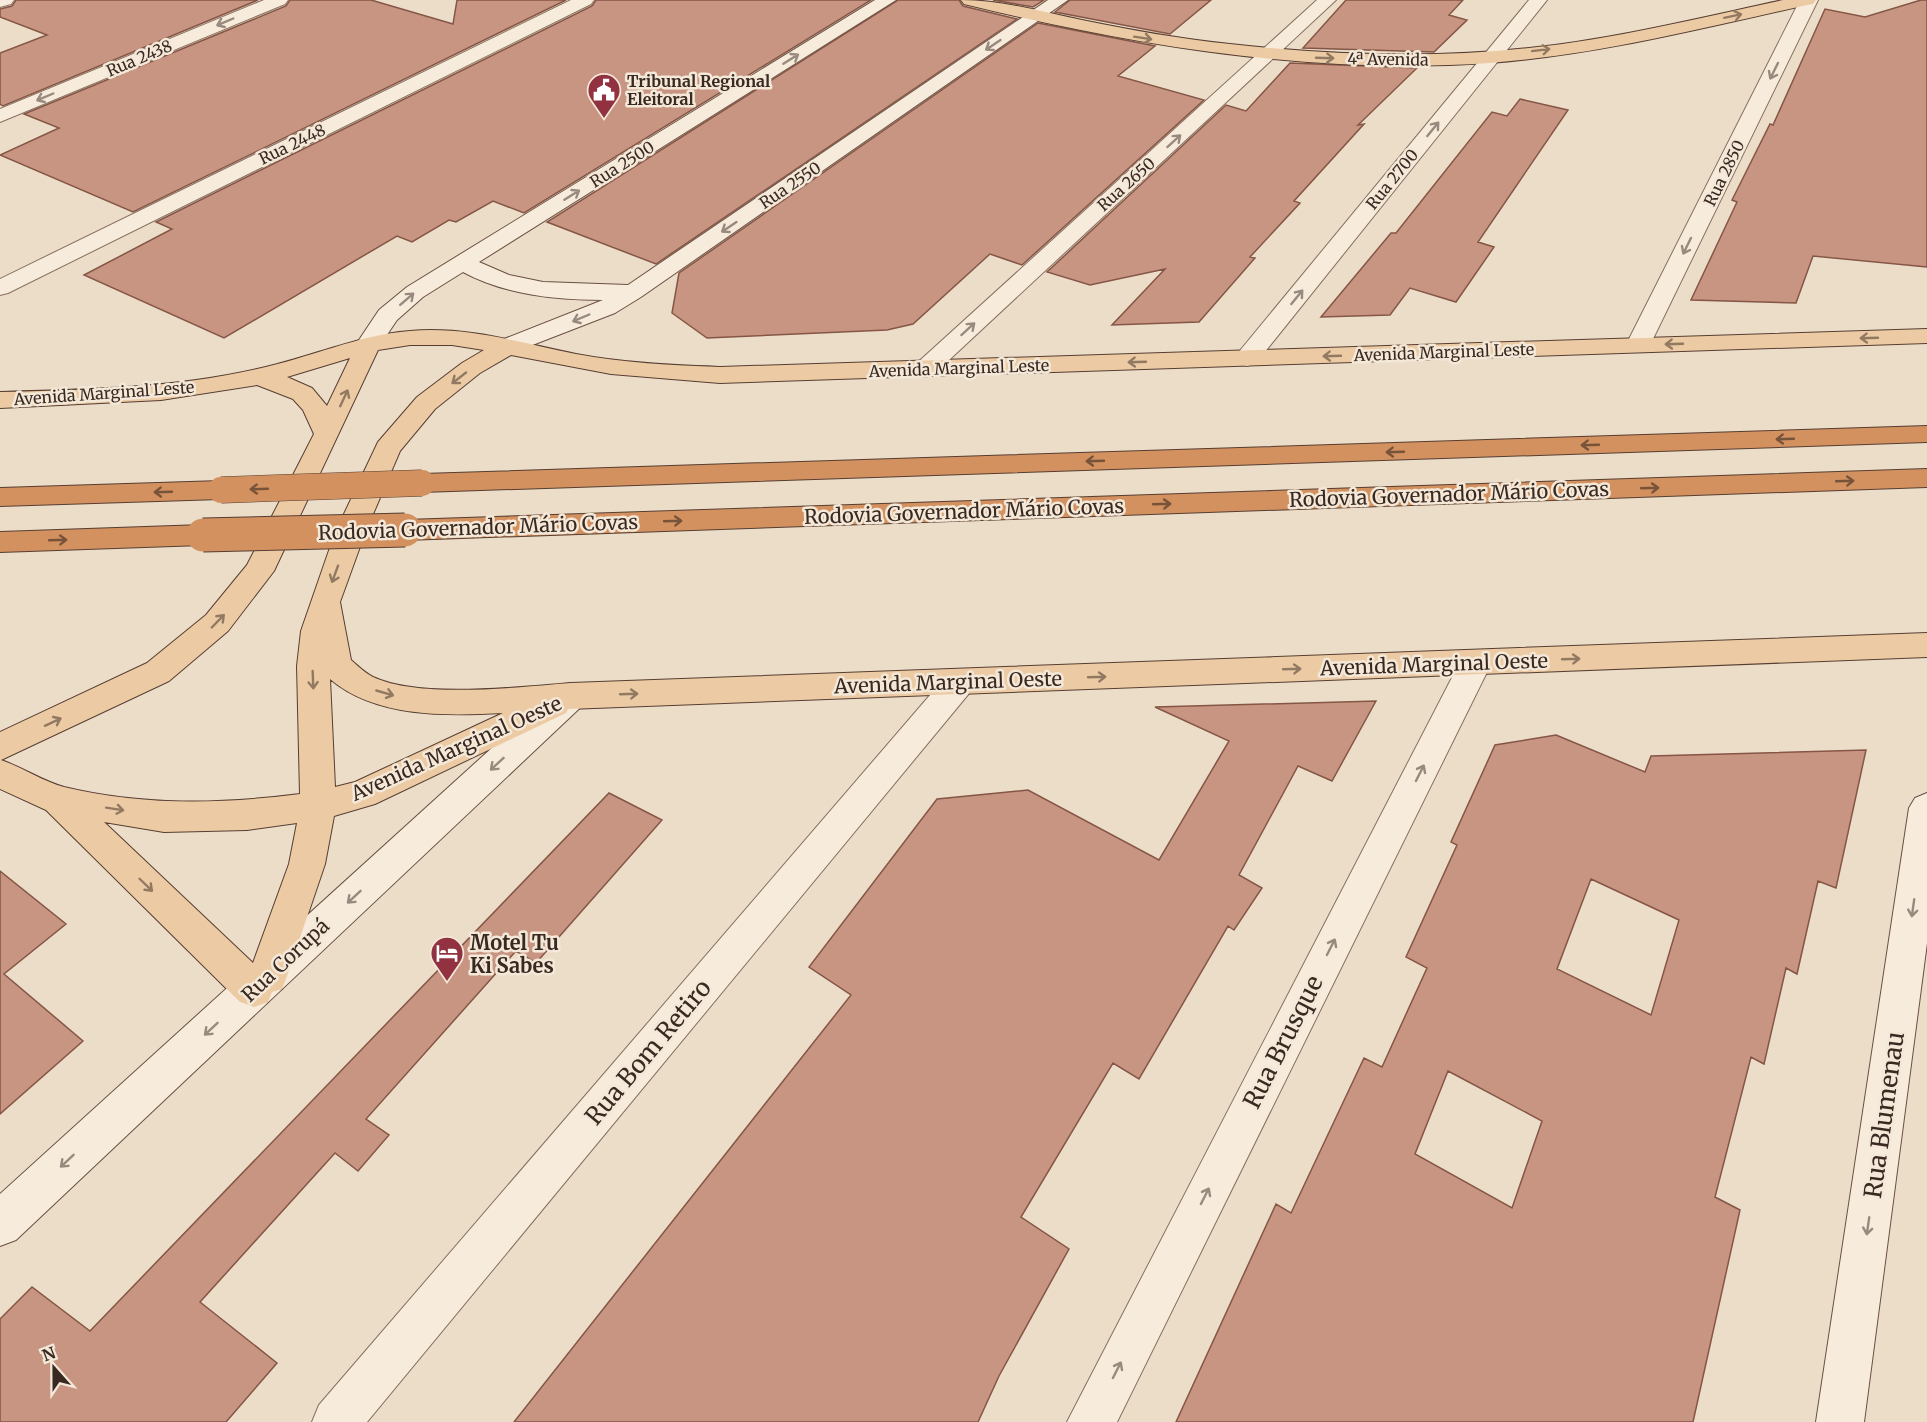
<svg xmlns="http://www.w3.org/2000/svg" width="1927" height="1422" font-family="Merriweather,serif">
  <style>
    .building { fill: #c79581; stroke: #855646; stroke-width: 1.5; fill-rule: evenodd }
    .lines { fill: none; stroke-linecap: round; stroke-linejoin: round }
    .street-casing { stroke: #876f5f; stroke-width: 2 }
    .secondary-casing { stroke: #695042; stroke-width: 2 }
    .primary-casing { stroke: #563e32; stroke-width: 2 }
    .highway-casing { stroke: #563e32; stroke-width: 2 }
    .street { fill: #f7ebdc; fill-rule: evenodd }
    .secondary { fill: #f7ebdc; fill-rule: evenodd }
    .primary { fill: #eccba4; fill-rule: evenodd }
    .highway { fill: #d49160; fill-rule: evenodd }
    .highway-bridge-far1-casing { stroke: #563e32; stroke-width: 27; stroke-linecap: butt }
    .highway-bridge-casing { stroke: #563e32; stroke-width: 35; stroke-linecap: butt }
    .highway-bridge-far1 { stroke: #d49160; stroke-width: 26 }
    .highway-bridge { stroke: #d49160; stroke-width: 33 }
    .oneway { stroke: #927a62 }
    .oneway2 { stroke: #988a7e }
    .oneway3 { stroke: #77533a }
    .labels { text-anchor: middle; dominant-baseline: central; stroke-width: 5; stroke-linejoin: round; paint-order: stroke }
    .far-street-label { font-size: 16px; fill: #392921; stroke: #f4e8d8 }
    .far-poi-label { font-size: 16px; font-weight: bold; fill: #392921; stroke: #f4e8d8; text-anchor: start }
    .street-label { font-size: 20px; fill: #392921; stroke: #f4e8d8 }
    .poi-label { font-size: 20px; font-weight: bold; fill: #392921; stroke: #f4e8d8; text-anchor: start }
    .near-street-label { font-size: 24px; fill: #392921; stroke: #f4e8d8 }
  </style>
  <rect width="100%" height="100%" fill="#ecddc9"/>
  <!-- building -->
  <path class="building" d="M16,0H258L3,106L0,104V53L47,35L0,17V9L12,6Z
    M290,0H371L453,24L457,0H566L133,212L0,155L59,128L24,114L286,6Z
    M596,0H871L524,213L493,201L456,222L449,220L412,242L397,236L224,338L84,275L172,229L156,222L592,6Z
    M898,0H959L963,6L1017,19L656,264L547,222Z
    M993,0H1044L1033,7Z
    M1070,0H1211L1170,34L1055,12Z
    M1346,0H1463L1449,15L1467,20L1434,52L1303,48Z
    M1921,0H1927V267L1813,256L1796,303L1691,300L1737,202L1732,200L1770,124L1773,125L1825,9L1865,17Z
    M1038,23L1155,46L1118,76L1204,100L1022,265L990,254L913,324L887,330L707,338L672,313L679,273Z
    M1290,63L1417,68L1358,125L1364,124L1294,201L1300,203L1250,257L1255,258L1199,322L1112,325L1165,269L1090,285L1047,272L1226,105L1246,111Z
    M1520,99L1568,110L1478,242L1494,247L1456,302L1410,288L1390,315L1321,317L1391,233H1396L1492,112L1507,116Z
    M1376,701L1332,781L1298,766L1239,875L1262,888L1234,930L1228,926L1139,1079L1113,1063L1021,1217L1069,1249L999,1376L978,1422H514L851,995L809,967L937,799L1028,790L1159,860L1229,741L1155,707Z
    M1556,735L1645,772L1651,756L1866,750L1836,888L1818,881L1797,974L1786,968L1764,1064L1751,1057L1715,1197L1740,1210L1693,1422H1176L1276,1204L1291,1213L1364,1058L1382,1067L1427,968L1406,957L1457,845L1451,842L1495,745ZM1591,879L1679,920L1651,1015L1557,969ZM1448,1071L1542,1121L1512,1208L1415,1154Z
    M609,793L662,820L536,963L516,951L366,1119L389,1135L358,1171L335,1153L200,1302L277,1363L226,1422H0V1319L32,1287L90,1331Z
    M0,871L66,924L4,974L83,1041L0,1114Z"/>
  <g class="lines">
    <defs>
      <path id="street" d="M0,0H14L11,4L0,7Z
        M264,0H288L285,4L0,122V109Z
        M571,0H594L591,4L8,293L0,295V279Z
        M1317,0H1336L934,374L925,377L916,374L912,369L916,364Z
        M1529,0H1547L1256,363L1247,366L1238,363L1234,358L1238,353Z
        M1800,0H1818L1650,345L1647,350L1638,352L1629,350L1626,345Z
        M1476,650L1487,654L1492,662L1117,1422H1067L1460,662L1465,654Z
        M960,670L971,673L976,682L971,691L367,1422H312L319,1405L949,673Z"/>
      <path id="secondary" d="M875,0H896L479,262L509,275L543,282L628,285L1048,0H1068L641,297L615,313L517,351L508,353L499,351L496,346L499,341L603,300C555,300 506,295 463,272L423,297L397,320L378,348L369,350L360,348L357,343L379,310L407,287Z
        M571,683L583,687L587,696L583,705L16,1240L0,1246V1194L559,687Z
        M1927,793V943L1864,1422H1816L1909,808L1915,798Z"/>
      <path id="primary" d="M961,0C1002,0 1042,12 1082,20C1131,30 1180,39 1230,44C1329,55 1429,59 1529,48C1614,39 1699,18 1783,0H1816L1813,4L1807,5C1702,28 1597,55 1490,63C1312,75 1136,46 964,4Z
        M1927,329V343L720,383L611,374L511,355L480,373L435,409L400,451L365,533L340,602L351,660C358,666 365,673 373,677C420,699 519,687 571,683L1927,633V657L568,709L566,713L375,804L334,816L325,864L287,976L282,989L272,992L268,1002L254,1007L240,1002L46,810L0,789V732L147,663L206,615L247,565L314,434L303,410L293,399L257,385L161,400L0,408V392C86,390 173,388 257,369C310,358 357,335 410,331C467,326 521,343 576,354C623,363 672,365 720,367ZM410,345H452L484,350L462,363L417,397L378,442L335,533L301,631L297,666L300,794C221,804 142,806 64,787C42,781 22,767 1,760L169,681L228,631L274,571L378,350ZM350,358L327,406L312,388L287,377ZM330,679C376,718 446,716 503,713L355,782L335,787ZM104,822L164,832L247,830L297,823L289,864L253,963Z"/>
      <path id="highway" d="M1927,426V442L422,492L412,489L408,483L412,477L422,474Z
        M1927,469V487L405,540L395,537L391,530L395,523L405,520Z
        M221,481L231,483L235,490L231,497L221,499L0,506V488Z
        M203,525L213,528L218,535L213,542L203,545L0,552V532Z"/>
    </defs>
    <!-- street casing -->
    <use href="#street" class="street-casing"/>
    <!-- secondary casing -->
    <use href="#secondary" class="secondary-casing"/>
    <!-- primary casing -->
    <use href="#primary" class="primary-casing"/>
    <!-- highway casing -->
    <use href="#highway" class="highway-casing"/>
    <!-- street -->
    <use href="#street" class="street"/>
    <!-- secondary -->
    <use href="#secondary" class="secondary"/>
    <!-- primary -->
    <use href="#primary" class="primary"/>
    <!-- highway -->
    <use href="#highway" class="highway"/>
    <defs>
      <path id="highway-bridge-far1" d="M221,490L422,483
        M380,531L405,530"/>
      <path id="highway-bridge" d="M203,535L405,530"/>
    </defs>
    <!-- highway-bridge-far1 casing -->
    <use href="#highway-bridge-far1" class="highway-bridge-far1-casing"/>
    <!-- highway-bridge casing -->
    <use href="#highway-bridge" class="highway-bridge-casing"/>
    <!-- highway-bridge-far1 -->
    <use href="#highway-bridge-far1" class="highway-bridge-far1"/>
    <!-- highway-bridge -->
    <use href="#highway-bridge" class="highway-bridge"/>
  </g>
  <!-- one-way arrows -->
  <defs><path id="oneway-shaft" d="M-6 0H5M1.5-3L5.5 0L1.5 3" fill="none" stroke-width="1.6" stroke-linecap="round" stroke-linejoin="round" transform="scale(1.5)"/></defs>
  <g class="oneway">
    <use href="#oneway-shaft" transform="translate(1733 16) rotate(-12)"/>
    <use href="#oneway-shaft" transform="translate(1143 38) rotate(9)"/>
    <use href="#oneway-shaft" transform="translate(1541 50) rotate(-7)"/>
    <use href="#oneway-shaft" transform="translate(1325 58) rotate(2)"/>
    <use href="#oneway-shaft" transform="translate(1869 338) rotate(178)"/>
    <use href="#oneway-shaft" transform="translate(1674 344) rotate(178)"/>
    <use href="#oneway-shaft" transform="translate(1332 356) rotate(178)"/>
    <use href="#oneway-shaft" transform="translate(1137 362) rotate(178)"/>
    <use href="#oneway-shaft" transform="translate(459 378) rotate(142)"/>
    <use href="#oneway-shaft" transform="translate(344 398) rotate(-65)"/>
    <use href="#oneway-shaft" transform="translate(335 574) rotate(110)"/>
    <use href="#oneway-shaft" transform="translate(218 621) rotate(-46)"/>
    <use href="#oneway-shaft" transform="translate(1571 659) rotate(-2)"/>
    <use href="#oneway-shaft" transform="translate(1292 669) rotate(-2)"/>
    <use href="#oneway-shaft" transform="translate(1097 677) rotate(-2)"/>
    <use href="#oneway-shaft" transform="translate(313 680) rotate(88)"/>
    <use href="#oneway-shaft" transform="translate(385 693) rotate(16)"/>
    <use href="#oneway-shaft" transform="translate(629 694) rotate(-2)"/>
    <use href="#oneway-shaft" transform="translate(53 722) rotate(-25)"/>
    <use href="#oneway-shaft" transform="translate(115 809) rotate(9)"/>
    <use href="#oneway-shaft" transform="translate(146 885) rotate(44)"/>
  </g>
  <g class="oneway2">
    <use href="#oneway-shaft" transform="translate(225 22) rotate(157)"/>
    <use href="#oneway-shaft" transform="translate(993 45) rotate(146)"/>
    <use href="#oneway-shaft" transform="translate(791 59) rotate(-32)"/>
    <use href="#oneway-shaft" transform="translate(1774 71) rotate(116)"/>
    <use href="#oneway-shaft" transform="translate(45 97) rotate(157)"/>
    <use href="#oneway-shaft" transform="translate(1433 129) rotate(-51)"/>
    <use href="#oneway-shaft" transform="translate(1174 141) rotate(-42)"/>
    <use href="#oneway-shaft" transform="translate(572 195) rotate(-32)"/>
    <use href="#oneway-shaft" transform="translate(729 227) rotate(146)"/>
    <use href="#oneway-shaft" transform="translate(1687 246) rotate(116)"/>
    <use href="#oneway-shaft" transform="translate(1297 297) rotate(-51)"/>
    <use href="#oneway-shaft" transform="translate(407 299) rotate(-41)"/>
    <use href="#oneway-shaft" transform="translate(581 318) rotate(157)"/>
    <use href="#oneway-shaft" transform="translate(968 329) rotate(-42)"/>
    <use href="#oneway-shaft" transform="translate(497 764) rotate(137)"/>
    <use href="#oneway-shaft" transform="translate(1420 773) rotate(-63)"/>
    <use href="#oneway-shaft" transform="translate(354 897) rotate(137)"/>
    <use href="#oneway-shaft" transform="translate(1913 908) rotate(98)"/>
    <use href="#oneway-shaft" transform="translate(1331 947) rotate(-63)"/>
    <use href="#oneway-shaft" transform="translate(211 1029) rotate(137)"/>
    <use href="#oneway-shaft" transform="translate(67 1161) rotate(137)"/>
    <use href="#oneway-shaft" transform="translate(1205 1196) rotate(-63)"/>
    <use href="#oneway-shaft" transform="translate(1868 1226) rotate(98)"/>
    <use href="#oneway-shaft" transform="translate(1117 1370) rotate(-63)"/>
  </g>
  <g class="oneway3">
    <use href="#oneway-shaft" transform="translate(1785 439) rotate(178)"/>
    <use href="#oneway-shaft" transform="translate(1590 445) rotate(178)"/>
    <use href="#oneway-shaft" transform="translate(1395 452) rotate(178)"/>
    <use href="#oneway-shaft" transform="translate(1095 461) rotate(178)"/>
    <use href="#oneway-shaft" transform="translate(1845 481) rotate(-2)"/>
    <use href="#oneway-shaft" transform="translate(1650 488) rotate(-2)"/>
    <use href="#oneway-shaft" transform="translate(259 489) rotate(178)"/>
    <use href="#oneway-shaft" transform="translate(163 492) rotate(178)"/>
    <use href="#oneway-shaft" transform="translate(1162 504) rotate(-2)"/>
    <use href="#oneway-shaft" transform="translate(673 521) rotate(-2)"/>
    <use href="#oneway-shaft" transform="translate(58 540) rotate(-2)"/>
  </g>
  <!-- icons -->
  <defs>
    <symbol id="civic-pin" viewBox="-11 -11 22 30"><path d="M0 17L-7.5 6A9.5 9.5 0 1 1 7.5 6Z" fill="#923240" stroke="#f4e8d8"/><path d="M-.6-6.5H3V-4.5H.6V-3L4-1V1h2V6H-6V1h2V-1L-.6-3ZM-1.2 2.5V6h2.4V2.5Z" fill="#fff"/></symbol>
    <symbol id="hotel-pin" viewBox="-11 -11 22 30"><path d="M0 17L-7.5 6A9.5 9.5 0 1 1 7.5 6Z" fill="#923240" stroke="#f4e8d8"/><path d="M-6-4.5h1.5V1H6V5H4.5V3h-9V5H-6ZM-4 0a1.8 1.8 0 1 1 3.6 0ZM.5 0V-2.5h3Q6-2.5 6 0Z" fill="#fff"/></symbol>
  </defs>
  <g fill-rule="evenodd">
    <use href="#civic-pin" x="585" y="71" width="38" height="52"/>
    <use href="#hotel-pin" x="428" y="934" width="38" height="52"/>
  </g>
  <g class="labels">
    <!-- far-street labels -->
    <g class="far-street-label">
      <text transform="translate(139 58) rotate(-23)">Rua 2438</text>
      <text transform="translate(1388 59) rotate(1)">4ª Avenida</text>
      <text transform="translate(292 144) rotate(-26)">Rua 2448</text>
      <text transform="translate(622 164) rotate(-32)">Rua 2500</text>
      <text transform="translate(1724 173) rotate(-64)">Rua 2850</text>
      <text transform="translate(1392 179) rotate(-51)">Rua 2700</text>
      <text transform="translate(1126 184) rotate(-42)">Rua 2650</text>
      <text transform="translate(790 185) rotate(-34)">Rua 2550</text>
      <text transform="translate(1444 352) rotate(-2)">Avenida Marginal Leste</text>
      <text transform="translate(959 368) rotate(-2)">Avenida Marginal Leste</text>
      <text transform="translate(104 393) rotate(-4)">Avenida Marginal Leste</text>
    </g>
    <!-- far-poi labels -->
    <g class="far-poi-label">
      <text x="627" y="81">Tribunal Regional<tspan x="627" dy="18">Eleitoral</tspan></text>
    </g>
    <!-- street labels -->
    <g class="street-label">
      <text transform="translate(1449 494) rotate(-2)">Rodovia Governador Mário Covas</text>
      <text transform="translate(964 511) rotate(-2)">Rodovia Governador Mário Covas</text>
      <text transform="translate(478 527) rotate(-2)">Rodovia Governador Mário Covas</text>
      <text transform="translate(1434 664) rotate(-2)">Avenida Marginal Oeste</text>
      <text transform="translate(948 682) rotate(-2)">Avenida Marginal Oeste</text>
      <text transform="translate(456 748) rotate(-24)">Avenida Marginal Oeste</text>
      <text transform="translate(285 960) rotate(-43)">Rua Corupá</text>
    </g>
    <!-- poi labels -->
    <g class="poi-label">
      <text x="470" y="942">Motel Tu<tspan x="470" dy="23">Ki Sabes</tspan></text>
    </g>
    <!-- near-street labels -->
    <g class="near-street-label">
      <text transform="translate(1283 1042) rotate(-63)">Rua Brusque</text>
      <text transform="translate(648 1052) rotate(-50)">Rua Bom Retiro</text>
      <text transform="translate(1884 1115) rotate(-82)">Rua Blumenau</text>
    </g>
  </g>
  <!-- north arrow -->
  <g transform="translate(54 1368) rotate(339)" stroke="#f4e8d8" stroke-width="4.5" paint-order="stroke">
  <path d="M0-4.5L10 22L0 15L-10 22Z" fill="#392921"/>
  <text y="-9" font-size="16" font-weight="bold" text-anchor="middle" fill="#392921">N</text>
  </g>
</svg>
